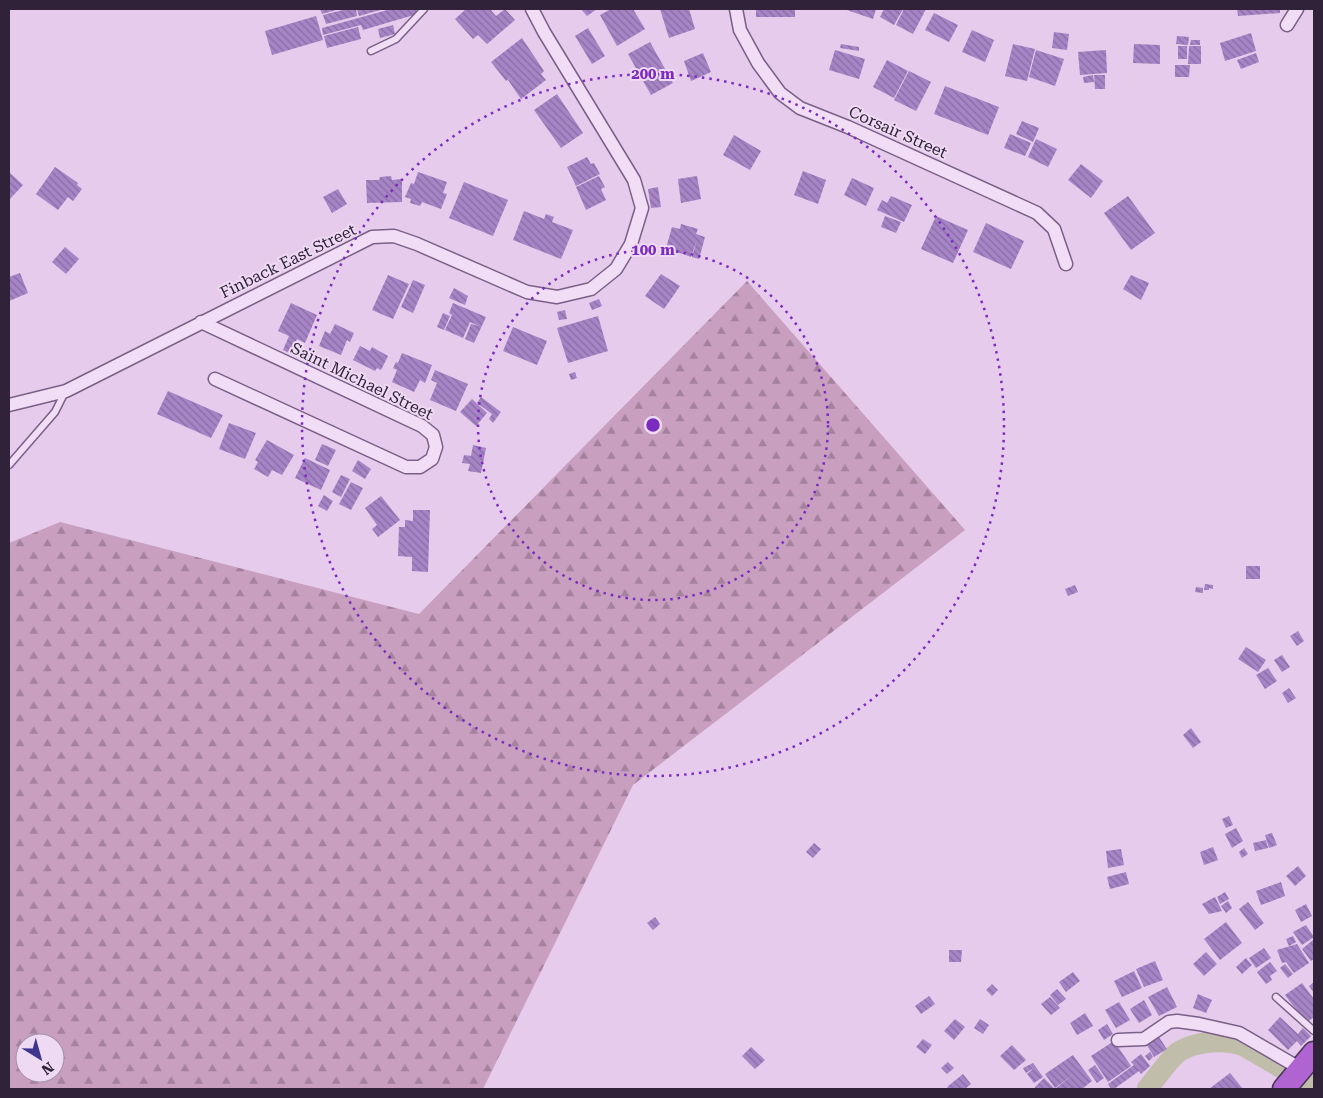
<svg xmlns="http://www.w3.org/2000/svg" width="1323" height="1098" font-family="'Roboto Serif',serif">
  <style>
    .forest { fill: url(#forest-firs); fill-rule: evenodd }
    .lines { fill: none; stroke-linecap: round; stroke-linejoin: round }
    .river { stroke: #c1bdab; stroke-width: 21 }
    .building { fill: url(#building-back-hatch) }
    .lane-casing { stroke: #796087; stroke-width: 9 }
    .street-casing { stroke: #796087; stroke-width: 15 }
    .highway-casing { stroke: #473456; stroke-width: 25 }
    .lane { stroke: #f2ddf7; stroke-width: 6 }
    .street { stroke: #f2ddf7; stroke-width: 12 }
    .highway { stroke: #af64d2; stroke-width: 22 }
    .ring { fill: none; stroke: #7b2cbf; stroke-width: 2.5; stroke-dasharray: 2.5 5 }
    .labels { text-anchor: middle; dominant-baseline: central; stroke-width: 4; stroke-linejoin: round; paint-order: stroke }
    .street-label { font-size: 16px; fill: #302239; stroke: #efdaf3 }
    .centre { fill: #7b2cbf; stroke: #efdaf3; stroke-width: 2.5 }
    .ring-label { font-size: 15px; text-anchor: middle; font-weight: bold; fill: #7b2cbf; stroke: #efdaf3; stroke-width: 4; stroke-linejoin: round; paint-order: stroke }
  </style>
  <defs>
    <pattern id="forest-firs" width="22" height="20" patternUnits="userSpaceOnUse" patternTransform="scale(1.25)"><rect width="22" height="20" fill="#c99fbf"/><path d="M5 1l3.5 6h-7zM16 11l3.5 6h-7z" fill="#a4819c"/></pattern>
    <pattern id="building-back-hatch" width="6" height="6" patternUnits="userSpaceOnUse" patternTransform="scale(1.25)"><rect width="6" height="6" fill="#a784c6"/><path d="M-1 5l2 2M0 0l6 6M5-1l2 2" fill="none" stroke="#886ca2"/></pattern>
  </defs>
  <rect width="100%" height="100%" fill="#e6cbec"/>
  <!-- forest -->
  <path class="forest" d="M747,281L965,530L633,785L483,1089H9V543L60,522L419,614ZM25,1043H55V1073H25Z"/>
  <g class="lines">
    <!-- river -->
    <path class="river" d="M1147,1089C1154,1081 1172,1055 1180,1051C1197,1041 1225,1039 1244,1046L1314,1087"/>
  </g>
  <!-- building -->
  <path class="building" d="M320,9H340L322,14Z
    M347,9H356L357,16L326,24L323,15Z
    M357,9H384L359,16Z
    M391,9H416L417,14L363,30L361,25L323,35L322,28Z
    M466,9H490L496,16L505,9L515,20L487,44L478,35L473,39L455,19Z
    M581,9H597L587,16Z
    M611,9H633L645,29L617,46L600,15Z
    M660,9H689L695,29L669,38Z
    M756,9H795V17H756Z
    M844,9H876L873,19Z
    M884,9H903L894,25L880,17Z
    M904,9H926L913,34L896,25Z
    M1237,9H1280V13L1238,16Z
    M934,13L958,25L949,42L925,30Z
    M316,16L323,40L272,55L265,31Z
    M393,25L395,34L380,38L378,29Z
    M358,27L361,39L327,48L324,36Z
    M588,28L605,56L592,64L575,36Z
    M972,30L994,40L985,62L962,52Z
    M1054,32L1069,34L1067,50L1052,48Z
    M1251,33L1256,51L1225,61L1220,43Z
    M1177,36L1189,37L1188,45L1176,44Z
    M522,38L544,71L541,74L546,80L521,99L508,80L514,75L506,81L491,62Z
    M1191,40H1200V45H1190Z
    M650,42L673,83L651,95L628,54Z
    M841,44L859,47V51L840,48Z
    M1013,44L1035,49L1027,81L1005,76Z
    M1134,44L1160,45V64L1133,63Z
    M1178,46H1187V59H1178Z
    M1189,46H1201V64H1188Z
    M835,50L865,59L859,79L829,70Z
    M1036,50L1064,59L1055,86L1029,77Z
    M1106,50L1107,73L1080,75L1078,52Z
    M703,53L711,72L691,81L684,61Z
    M1256,53L1259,62L1241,69L1237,60Z
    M887,60L908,71L894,98L873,87Z
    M1175,65H1190L1189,77H1175Z
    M909,71L931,82L916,111L894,100Z
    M1093,75L1094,82L1084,83L1083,77Z
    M1094,75H1105V89H1095Z
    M945,86L999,107L988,135L934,114Z
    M557,94L583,133L561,148L534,110Z
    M1022,121L1039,128L1033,142L1016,134Z
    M1010,134L1031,143L1025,156L1004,148Z
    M734,135L761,151L750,170L723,155Z
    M1036,139L1057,149L1048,167L1028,157Z
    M587,157L591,164L594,163L600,174L576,186L567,167Z
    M1081,164L1103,181L1091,198L1068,180Z
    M55,167L78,183L77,185L82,189L73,201L68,197L58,210L36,194Z
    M803,171L826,180L818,204L794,195Z
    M9,172L23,185L9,200Z
    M418,172L447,182L443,193L447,194L441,209L422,202L420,206L410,203L411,199L405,197L411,183L414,184Z
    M391,176L392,180L402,179V202L367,203L366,180H379L380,177Z
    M599,176L605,187L601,189L606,200L586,210L576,187Z
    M697,176L701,199L681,203L678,179Z
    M852,178L874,188L866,206L844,195Z
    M464,182L508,200L493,236L449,218Z
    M658,187L661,207L651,208L648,189Z
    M338,189L347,204L332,213L323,197Z
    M891,196L912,205L904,222L877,210L882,200L887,203Z
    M1128,196L1155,233L1131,250L1104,213Z
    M524,211L544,219L546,214L554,217L552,222L573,230L561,259L513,240Z
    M885,216L901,222L896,233L881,227Z
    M936,216L968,230L953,263L921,249Z
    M986,223L1024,241L1011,269L973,252Z
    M681,224L698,229L696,234L705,237L699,259L692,257L697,240L691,257L666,248L672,227L680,229Z
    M65,247L79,259L66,274L52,262Z
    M20,273L28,293L9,301V277Z
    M661,274L680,286L664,309L645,296Z
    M388,275L409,284L393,319L372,310Z
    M1131,275L1149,283L1141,300L1123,289Z
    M413,280L425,285L413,313L401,307Z
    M454,288L468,296L465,305L449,298Z
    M599,299L602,306L592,310L589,303Z
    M291,303L317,315L305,343L297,339L291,354L283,350L289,336L278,331Z
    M453,303L486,317L474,343L465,339L471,324L479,326L470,322L463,338L445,330L452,315L449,313Z
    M565,310L567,319L559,320L557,312Z
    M443,313L450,316L444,330L437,327Z
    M598,316L608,351L568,363L557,328Z
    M335,324L354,333L350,342L347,340L341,355L319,346L325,331L330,334Z
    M513,327L547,341L537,365L503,351Z
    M360,346L370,351L372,347L388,356L381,370L377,368L375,371L353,360Z
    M402,353L432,365L425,383L420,380L414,392L392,382L397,370L393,368L396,362L398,363Z
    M435,370L468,384L456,411L430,400L437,383L431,380Z
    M575,372L577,378L571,380L569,374Z
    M168,391L223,415L211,438L157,414Z
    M481,397L501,412L493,423L489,419L492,414L477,403Z
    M472,399L487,413L476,426L460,412Z
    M229,423L256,433L245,459L219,449Z
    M267,440L294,455L282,475L272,470L268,477L254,469L258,462L255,460Z
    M322,444L336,450L328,466L315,460Z
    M473,445L486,448L481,473L468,471L470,464L462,463L464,455L471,456Z
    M305,458L330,470L321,490L295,478Z
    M358,460L371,469L365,479L352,471Z
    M341,475L350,479L341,497L332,492Z
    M351,482L363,488L351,510L339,504Z
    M324,495L333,501L327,511L318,506Z
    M381,496L400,520L378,537L372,529L377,525L365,508Z
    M413,510H430L428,572L412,571V557L398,556L399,527H405V520L413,521Z
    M1246,566H1260V579H1246Z
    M1205,584L1213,585V589L1209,588V590H1204Z
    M1075,585L1078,592L1068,596L1065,589Z
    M1196,587L1203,588V593L1195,592Z
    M1298,631L1304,641L1297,646L1290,636Z
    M1246,647L1266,660L1258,672L1238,659Z
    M1282,655L1290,667L1282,672L1274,660Z
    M1268,668L1277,681L1265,689L1256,675Z
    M1289,688L1296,698L1288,703L1282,693Z
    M1191,728L1201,742L1193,748L1183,735Z
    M1229,816L1233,825L1226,828L1222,819Z
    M1236,828L1243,841L1232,848L1225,834Z
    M1272,833L1277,845L1269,848L1265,835Z
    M1266,840L1268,848L1255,851L1253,843Z
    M814,843L821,849L813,858L806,852Z
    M1213,847L1218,860L1204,865L1200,852Z
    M1244,848L1248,854L1242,858L1239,852Z
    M1121,849L1124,865L1108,868L1106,851Z
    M1298,866L1306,876L1295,886L1286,876Z
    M1126,872L1129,884L1110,889L1107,877Z
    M1281,882L1285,896L1261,905L1256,891Z
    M1225,892L1229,899L1220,904L1217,897Z
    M1215,897L1222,911L1209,914L1202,904Z
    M1228,901L1232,908L1226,913L1221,906Z
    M1248,902L1264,923L1255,930L1239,909Z
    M1306,904L1312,916L1301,922L1295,910Z
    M655,917L660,924L653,930L647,923Z
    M1226,922L1242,943L1220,960L1204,939Z
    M1306,925L1314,937L1302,945L1293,932Z
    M1293,936L1296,942L1289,946L1286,939Z
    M1313,940L1314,959L1311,961L1302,949Z
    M1297,944L1309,963L1294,973L1286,962L1282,963L1277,950Z
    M1264,948L1271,958L1256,968L1249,958Z
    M949,950H962L961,962H949Z
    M1206,952L1217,964L1204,976L1193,964Z
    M1246,958L1252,965L1242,974L1236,967Z
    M1155,961L1163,980L1144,987L1136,969Z
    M1270,962L1277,971L1270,976L1272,980L1266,984L1257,972Z
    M1285,964L1293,974L1288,978L1280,968Z
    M1134,971L1142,988L1122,997L1114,981Z
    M1073,972L1080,981L1066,992L1059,982Z
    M1314,982V993L1309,986Z
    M1302,983L1314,999V1017L1306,1023L1285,995Z
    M992,984L998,990L992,996L986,990Z
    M1167,987L1177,1007L1159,1016L1148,997Z
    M1057,989L1066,999L1058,1005L1050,995Z
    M1198,994L1212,1000L1206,1013L1193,1008Z
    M929,996L935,1004L921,1014L915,1006Z
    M1050,997L1060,1008L1051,1015L1041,1004Z
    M1144,1000L1152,1015L1139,1023L1130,1009Z
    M1119,1002L1130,1020L1116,1028L1105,1010Z
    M1085,1013L1093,1026L1077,1035L1070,1023Z
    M1280,1017L1298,1034L1303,1028L1311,1036L1301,1046L1297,1041L1288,1050L1268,1030Z
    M955,1019L965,1027L954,1040L944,1031Z
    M980,1019L989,1025L983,1034L974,1028Z
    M1107,1024L1113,1034L1104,1040L1098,1030Z
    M1157,1034L1167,1049L1154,1057L1145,1042Z
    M923,1039L932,1045L925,1054L916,1047Z
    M1114,1041L1131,1066L1108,1082L1091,1056Z
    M1012,1045L1026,1060L1014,1070L1000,1056Z
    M751,1047L765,1060L755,1069L742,1056Z
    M1150,1052L1153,1057L1149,1061L1145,1056Z
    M1141,1054L1150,1066L1141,1074L1139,1071L1114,1089H1111L1108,1084L1134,1065L1131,1062Z
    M1073,1055L1092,1081L1082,1089H1055L1074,1074L1055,1088L1045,1074Z
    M948,1062L954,1068L947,1074L941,1068Z
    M1033,1063L1043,1077L1034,1083L1027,1074L1034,1068L1026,1073L1023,1068Z
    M1095,1065L1104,1078L1097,1083L1088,1070Z
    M1230,1073L1243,1089H1209Z
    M963,1074L971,1084L965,1089H949L947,1087Z
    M1044,1078L1054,1088L1035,1089V1087Z"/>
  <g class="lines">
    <defs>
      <path id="lane" d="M371,51L396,39L424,9
        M9,465L55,412L65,392
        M1276,997L1314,1031"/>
      <path id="street" d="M736,9L740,30L758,63L780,93L800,108L848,127L1037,213L1054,229L1066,264
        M1287,25L1297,9
        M201,322L422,426L433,435L436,447L432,459L420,467H406L215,379
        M9,405L66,391L372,237L394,236L417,244L527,292L557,297L591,289L616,269L631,244L642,208L634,180L544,32L532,9
        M1118,1040L1144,1039L1169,1022L1177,1021L1199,1024L1239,1033L1301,1069"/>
      <path id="highway" d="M1284,1089L1314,1053"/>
    </defs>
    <!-- lane casing -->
    <use href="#lane" class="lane-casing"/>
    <!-- street casing -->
    <use href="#street" class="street-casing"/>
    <!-- highway casing -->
    <use href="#highway" class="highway-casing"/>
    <!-- lane -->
    <use href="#lane" class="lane"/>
    <!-- street -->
    <use href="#street" class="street"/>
    <!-- highway -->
    <use href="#highway" class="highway"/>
  </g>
  <!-- distance rings -->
  <g class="ring">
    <circle cx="653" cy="425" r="175"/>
    <circle cx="653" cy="425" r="351"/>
  </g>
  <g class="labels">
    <!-- street labels -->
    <g class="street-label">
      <text transform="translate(898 132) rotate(24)">Corsair Street</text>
      <text transform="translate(288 261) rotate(-26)">Finback East Street</text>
      <text transform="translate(362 381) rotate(26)">Saint Michael Street</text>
    </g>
  </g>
  <circle cx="653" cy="425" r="8" class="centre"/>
  <g class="ring-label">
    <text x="653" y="79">200 m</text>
    <text x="653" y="255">100 m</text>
  </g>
  <!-- border -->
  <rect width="1323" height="1098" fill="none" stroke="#302239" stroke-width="20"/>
  <!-- north arrow -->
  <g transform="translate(40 1058) rotate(143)"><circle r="24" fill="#efdaf3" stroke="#a390a9"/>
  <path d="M0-4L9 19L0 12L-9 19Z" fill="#3f3591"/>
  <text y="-8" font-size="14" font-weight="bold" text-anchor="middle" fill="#302239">N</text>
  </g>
</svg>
